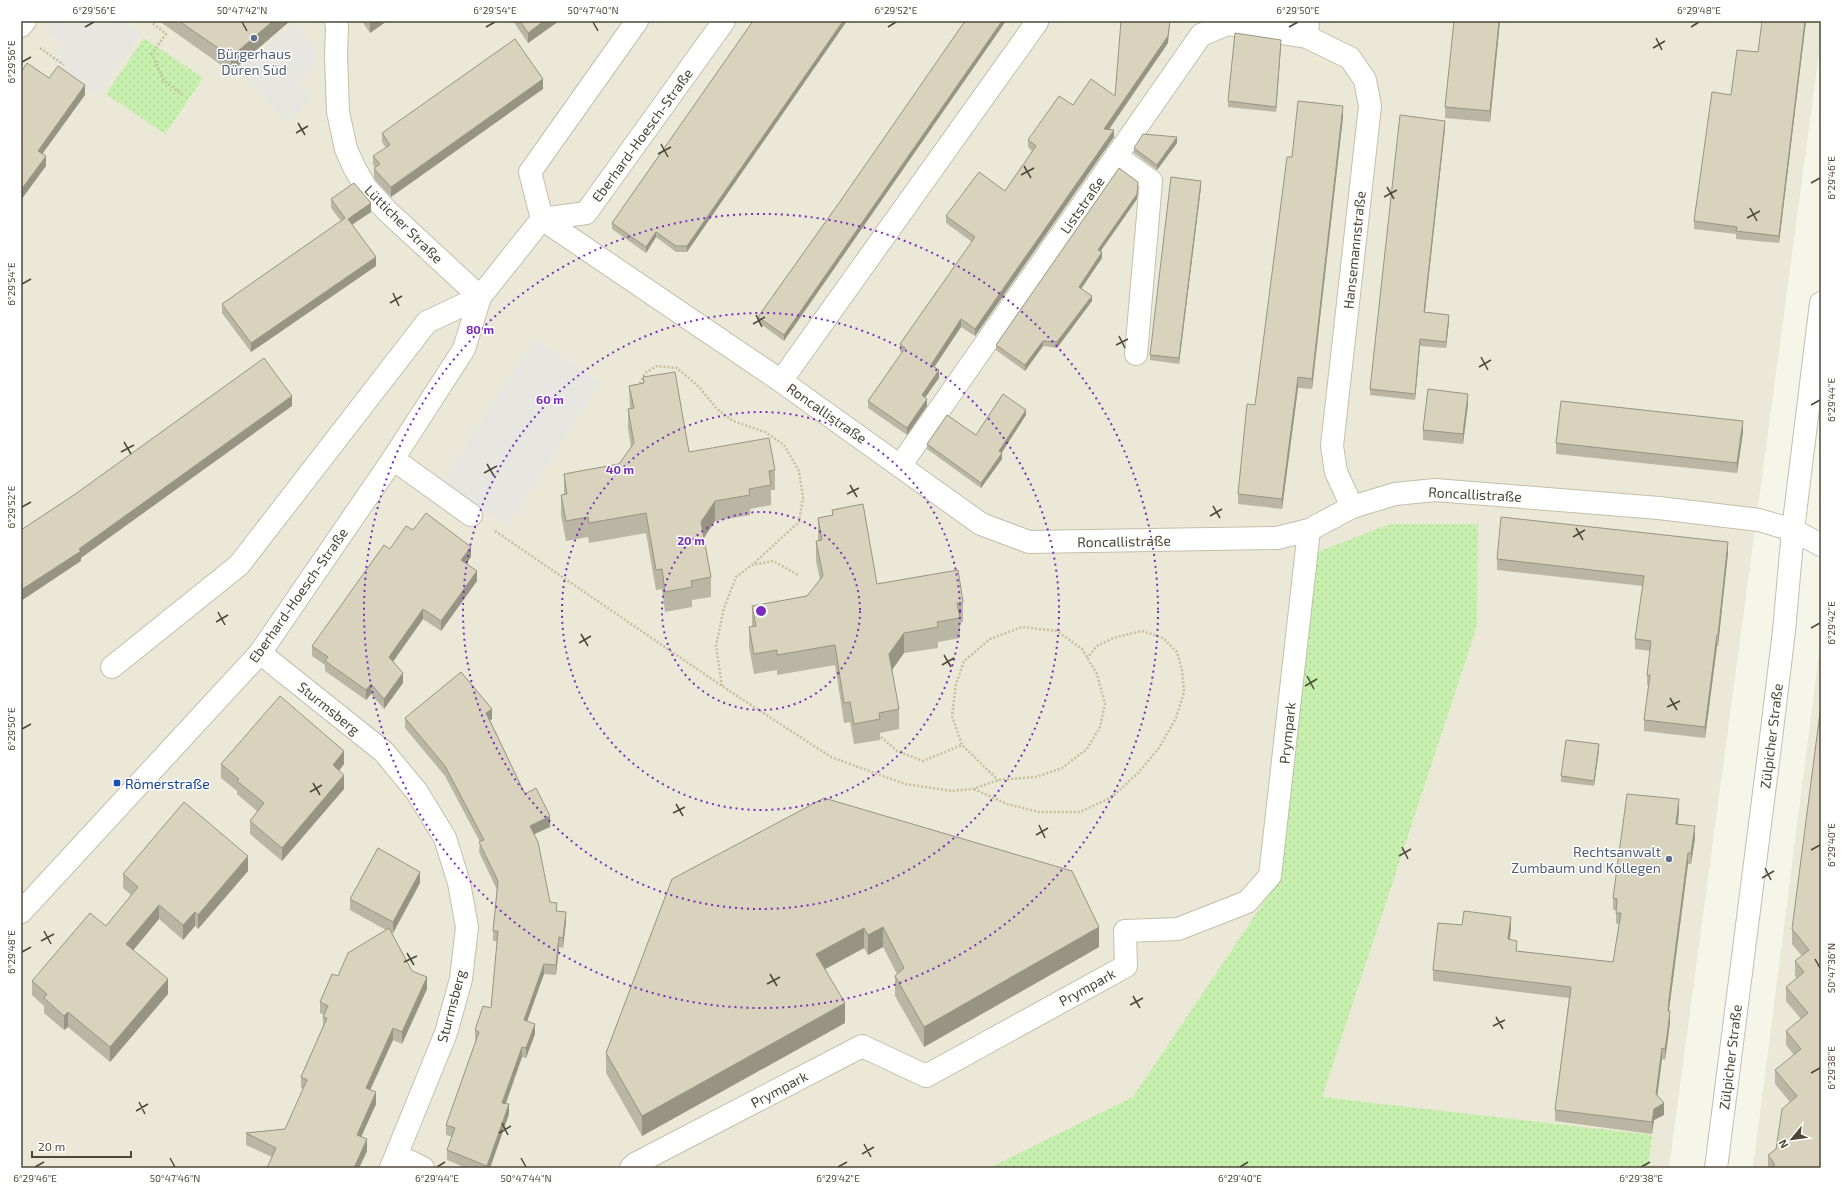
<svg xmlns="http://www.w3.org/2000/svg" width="1842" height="1189" font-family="'Exo 2',sans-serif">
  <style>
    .residential { fill: #ebe8d7 }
    .grass { fill: url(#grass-dots) }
    .parking { fill: #e8e6e1 }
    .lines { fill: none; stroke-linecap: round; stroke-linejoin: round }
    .minor-casing { stroke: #c3bfab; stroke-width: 24 }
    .path { stroke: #c7bf9a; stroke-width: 2.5; stroke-dasharray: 2 2; stroke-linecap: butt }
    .minor { stroke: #fff; stroke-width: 22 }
    .wall { fill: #bbb5a3 }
    .shaded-wall { fill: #989484 }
    .building { fill: #d9d3bd; stroke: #989484 }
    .ticks { fill: none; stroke: #4c4736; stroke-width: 1.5 }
    .ring { fill: none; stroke: #7b2cbf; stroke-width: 2; stroke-dasharray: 2 4 }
    .service-dot { fill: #5c6f8a; stroke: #fff; stroke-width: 1.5 }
    .transit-dot { fill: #1a4fb4; stroke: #fff; stroke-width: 1.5 }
    .labels { text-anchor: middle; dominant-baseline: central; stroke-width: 3; stroke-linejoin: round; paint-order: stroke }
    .service-label { font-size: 14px; fill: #4e5e75; stroke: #fff }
    .street-label { font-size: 14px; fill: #4c4736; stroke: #fff }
    .transit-label { font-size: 14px; fill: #164399; stroke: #fff; text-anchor: start }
    .centre { fill: #7b2cbf; stroke: #fff; stroke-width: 2 }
    .ring-label { font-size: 12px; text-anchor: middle; font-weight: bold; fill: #7b2cbf; stroke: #fff; stroke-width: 3; stroke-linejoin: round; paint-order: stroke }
    .neatline { fill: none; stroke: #4c4736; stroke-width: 1.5 }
    .ticks-label { font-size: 10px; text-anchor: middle; fill: #4c4736 }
  </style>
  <defs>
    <pattern id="grass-dots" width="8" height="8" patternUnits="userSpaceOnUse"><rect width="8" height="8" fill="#c7efae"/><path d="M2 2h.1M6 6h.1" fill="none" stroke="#adce96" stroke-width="1.8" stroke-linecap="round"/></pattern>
  </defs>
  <rect width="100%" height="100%" fill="#f6f5ea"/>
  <!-- residential -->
  <path class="residential" d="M21,21H1821V39L1669,1168H21Z
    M1821,638V1168H1753Z"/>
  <!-- grass -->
  <path class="grass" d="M144,38L203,78L165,134L106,94Z
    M1391,524H1478L1477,626L1322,1097L1652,1135L1648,1168H989L1133,1097L1276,884L1309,555Z"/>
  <!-- parking -->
  <path class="parking" d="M53,21H123L141,34L96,96L52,64L64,46L45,32Z
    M294,24L316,49L314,69L297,82L312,98L287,122L239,70Z
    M535,339L601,382L507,526L441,483Z"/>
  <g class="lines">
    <defs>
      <path id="minor" d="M336,21L337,27L336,55L338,112L346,149L354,167L366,188L386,210L480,297
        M1308,21L1307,37L1350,58L1365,80L1370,106L1332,446L1336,472L1352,507
        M21,26L25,21
        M1116,156L1151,181L1136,354
        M542,219L781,381L981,524L1029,542L1277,538L1309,530L1352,507L1395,494L1435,490L1659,508L1759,520L1793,530L1821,545
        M542,219L530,172L637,21
        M781,381L1037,22
        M393,459L471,515
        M900,466L1201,35L1227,24L1307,37
        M260,653L384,752L417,792L445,838L459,883L467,927L461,979L446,1033L391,1168
        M112,667L239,565L427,322L480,297
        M21,912L260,653L393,459L464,349L480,297L542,219L586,213L724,21
        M397,1155L423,1168
        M631,1168L635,1164L862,1046L926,1076L1126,966L1125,931L1178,929L1247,902L1270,876L1309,530
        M1716,1168L1771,738L1784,631L1793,530L1821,303"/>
    </defs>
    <!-- minor casing -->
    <use href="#minor" class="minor-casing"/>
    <!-- path -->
    <path class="path" d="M150,21L166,34L152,54L164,81L183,95
      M40,48L64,65
      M638,387L645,373L657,366L677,368L698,386L717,409L733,421L765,432L784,445L799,471L803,498L799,522L752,565
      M495,531L722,686L831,757L905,784L952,791L973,789L998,780L1036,777L1062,768L1087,749L1100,727L1105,704L1097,674L1082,649L1057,631L1022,627L990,639L964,661L956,684L952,716L962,745L998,780
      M722,686L716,646L724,608L736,577L752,565L773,561L798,575
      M881,737L897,751L923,761L962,745
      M974,789L1007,804L1039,812H1080L1112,797L1138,773L1159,748L1176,718L1184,692L1182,670L1177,652L1163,638L1142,631L1113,638L1097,646L1087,658"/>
    <!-- minor -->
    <use href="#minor" class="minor"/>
  </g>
  <!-- wall -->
  <path class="wall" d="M159,21H290L231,72Z
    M362,21H387L370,33Z
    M513,21H559L528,43Z
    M753,21L687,252H676L656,237L646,253L612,229V223Z
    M1500,21L1490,122L1445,118V107Z
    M1806,21L1779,243L1736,239V234L1694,229V221L1731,95L1758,52Z
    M1168,43L1109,130L1114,137L975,336L961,327L934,367L939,378L925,397L927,406L907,435L868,408V401L902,353L900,351V344L972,242L946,223V216L1005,191L1032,151L1028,147V140L1073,105L1115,96Z
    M1281,45L1276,112L1228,107V101Z
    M543,89L391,197L376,181L374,177V168L375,167L373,165V156L386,148L382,142V133Z
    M1343,117L1312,389L1298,388L1282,509L1238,504V494L1255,405L1292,157Z
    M1445,128L1425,312L1449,321L1446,348L1420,346L1415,400L1370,395V389Z
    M1177,143L1157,170L1134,153V148Z
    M1138,187L1137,199L1100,251L1102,258L1081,288L1092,301L1057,348L1043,346L1025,371L996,350V345Z
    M1201,187L1179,364L1150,360V355Z
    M846,193L784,341L758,322V317Z
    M331,199L371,212L352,225L376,266L251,352L222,313V304L341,221L331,208Z
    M643,377L689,452L775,470V490H771V505L750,509V515L715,521L704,538L711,577V597L692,600V607L665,612L662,589L656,590L646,533L589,543L588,537L566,541L561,515V495H564V474L619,464L631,447L628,429V409H630L629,386L643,383Z
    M1468,404L1463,444L1423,440V430Z
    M1026,415L1001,453L1002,459L981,488L927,449V444L976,435Z
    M1743,432L1737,473L1556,454V443Z
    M832,510L877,584L963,602V622L960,623V638L938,642V648L904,653L892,670L899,709V729L880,733V740L854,744L850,722L844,723L835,665L777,675V670L754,674L749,647V627H752V606L807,596L820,580L816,561V541H818V518L832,516Z
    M390,549L471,557L466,563L477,581L441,631L423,619L393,662L403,683L384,709L371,694L366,700L325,671V665L312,656V646Z
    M1728,553L1718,646H1717L1705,738L1644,731V720L1649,686L1647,685V675L1650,651L1635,649V639L1643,586L1497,570V559Z
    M1821,705V1168H1768V1155L1776,1149L1790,1102L1775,1084V1070L1794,1055L1786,1045V1031L1801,1019L1786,1001V987L1797,978L1795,976V961L1802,956L1792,944V929Z
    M405,718L492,719L490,720L525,794L550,827L534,834L550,902L566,922L563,948L559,947L556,975L544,974L527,1021L535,1034L526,1058L522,1057L506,1104L509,1114L490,1168H466L447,1160V1150L452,1137L446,1135V1125L476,1041L475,1040V1030L491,1008L497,941H493V931L497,890L479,852L480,842L445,776L405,728Z
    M1599,750L1594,786L1561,782V776Z
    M221,764H344L339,771L344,789L282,861L250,834V821L257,811L237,794V791L221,778Z
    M1679,811L1678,824L1695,838L1691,864H1688L1685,887L1669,1010L1670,1022L1668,1040L1665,1060L1662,1059L1657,1096L1664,1115L1654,1120L1652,1134L1555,1121V1110L1569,998L1433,981V970L1462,925L1511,928L1510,940L1517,951L1613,962L1619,924H1616V910H1613V898Z
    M248,871L198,929L195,926L183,940L159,919L133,950L168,994L110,1062L68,1027L64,1030L44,1013V1006L32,995V981L106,926L131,895L123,888V874Z
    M672,879L1099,947L924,1047L895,996V976L897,974L883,947L868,955L864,948L825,969L845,1023L642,1136L606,1073V1053Z
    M420,883L393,933L391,932L412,971L427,989L402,1044L393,1040L370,1090L376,1104L361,1137L367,1151L359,1168H267L272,1157L246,1145V1133L285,1129L303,1089L301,1088V1077L323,1027V1017L324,1015L320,1013V1002L338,976L386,930L350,910V899Z"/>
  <!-- shaded-wall -->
  <path class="shaded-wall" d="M273,21H290L231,72V57Z
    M371,21H387L370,33V22Z
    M544,21H559L528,43V33Z
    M843,21H847L687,252V246Z
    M1002,21H1006L784,341V335Z
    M1170,21L1168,43L1104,136V129Z
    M1499,21H1500L1490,122V111Z
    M1805,21H1806L1779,243V236Z
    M1281,40V45L1276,112V107Z
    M543,79V89L391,197V187Z
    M85,85V95L38,160V151Z
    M1343,106V117L1312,389V379Z
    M1445,121V128L1424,319V312Z
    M1114,130V137L975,336V329Z
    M1177,137V143L1157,170V165Z
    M46,156V166L21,200V190Z
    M1201,181V187L1179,364V358Z
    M1138,182L1137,199L1098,255V250Z
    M371,203V212L348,227V219Z
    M656,232V237L646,253V247Z
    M1102,252V258L1079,292V287Z
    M376,257V266L251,352V343Z
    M1092,296V301L1057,348V342Z
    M1449,315V321L1446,348V342Z
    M961,319V327L931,372V365Z
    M1420,339V346L1415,400V394Z
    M1043,341V346L1025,371V365Z
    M939,370V378L922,402V395Z
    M1298,377V388L1282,509V499Z
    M1468,394V404L1463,444V434Z
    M292,396V406L81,558V561L21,601V590Z
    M927,399V406L907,435V428Z
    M1026,410V415L999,457V451Z
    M1743,421V432L1737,473V463Z
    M1002,453V459L981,488V483Z
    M715,501V521L701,542V522Z
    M1728,542V553L1718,646V635Z
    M471,547V557L461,570V560Z
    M477,571V581L441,631V621Z
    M423,609V619L389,667V657Z
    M904,633V653L889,674V654Z
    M1717,635V646L1705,738V727Z
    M403,673V683L384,709V699Z
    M371,684V694L366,700V690Z
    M492,709V719L486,723V713Z
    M1599,744V750L1594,786V781Z
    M344,751V764L333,779V765Z
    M344,775V789L282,861V848Z
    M1679,799V811L1676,835V824Z
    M550,816V827L530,836V826Z
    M1695,826V838L1691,864V853Z
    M1688,853V864L1669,1010L1668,1022V1011L1669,999Z
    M248,856V871L198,929V915Z
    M420,872V883L393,933V922Z
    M159,905V919L126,959V944Z
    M195,912V926L183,940V925Z
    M566,912V922L563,948V938Z
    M1511,917V928L1508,951V939Z
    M883,927V947L868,955V935Z
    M1099,927V947L924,1047V1027Z
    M864,928V948L816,974V954Z
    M559,937V947L556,975V965Z
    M544,964V974L524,1030V1020Z
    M427,977V989L402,1044V1032Z
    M168,979V994L110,1062V1047Z
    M845,1003V1023L642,1136V1116Z
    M1670,1011V1022L1665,1060V1049Z
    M68,1012V1027L64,1030V1016Z
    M535,1024V1034L526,1058V1048Z
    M393,1028V1040L366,1099V1088Z
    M522,1047V1057L502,1113V1103Z
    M1662,1048V1059L1656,1106V1094Z
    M376,1092V1104L357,1146V1135Z
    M1664,1103V1115L1654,1120L1652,1134V1122L1654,1109Z
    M509,1104V1114L490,1168H487V1166Z
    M367,1139V1151L359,1168H354Z"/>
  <!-- building -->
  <path class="building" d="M179,21H273L231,57Z
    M520,21H544L528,33Z
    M753,21H843L687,246H676L656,232L646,247L612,223Z
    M965,21H1002L784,335L758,317L846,193Z
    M1121,21H1170L1168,36L1104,129L1114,130L975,329L961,319L931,365L939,370L922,395L927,399L907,428L868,401L905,348L900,344L975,237L946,216L979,172L1005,191L1036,146L1028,140L1059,96L1073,105L1091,79L1115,96Z
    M1454,21H1499L1490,111L1445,107Z
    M1762,21H1805L1779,236L1736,231L1737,227L1694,221L1712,92L1731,95L1737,50L1758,52Z
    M1235,33L1281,40L1276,107L1228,101Z
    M515,39L543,79L391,187L376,171L374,168L380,164L373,156L390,145L382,133Z
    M27,63L49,78L58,66L85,85L38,151L46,156L21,190V72Z
    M1298,101L1343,106L1312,379L1298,377L1282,499L1238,494L1247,404L1255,405L1287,157H1292Z
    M1400,115L1445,121L1424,312L1449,315L1446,342L1420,339L1415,394L1370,389Z
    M1143,134L1177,137L1157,165L1134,148Z
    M1119,168L1138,182L1137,194L1098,250L1102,252L1079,287L1092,296L1057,342L1043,341L1025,365L996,345Z
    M1171,177L1201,181L1179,358L1150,355Z
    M354,183L371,203L348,219L376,257L251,343L222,304L345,218L331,199Z
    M264,358L292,396L79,549L81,551L21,590V530L74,495Z
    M675,372L689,452L769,438L775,470L769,471L771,485L749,489L750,495L715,501L701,522L711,577L691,581L692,587L665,592L662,569L656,570L646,513L589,523L588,517L566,521L561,495L567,494L564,474L619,464L634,443L628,409L634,408L629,386L644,383L643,377Z
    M1428,389L1468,394L1463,434L1423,430Z
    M1003,394L1026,410L999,451L1002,453L981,483L927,444L947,415L976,435Z
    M1561,401L1743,421L1737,463L1556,443Z
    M863,504L877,584L958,570L963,602L957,603L960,618L937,622L938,627L904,633L889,654L899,709L879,713L880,719L854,724L850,702L844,703L835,645L777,655V650L754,654L749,627L756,626L752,606L807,596L823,576L816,541L822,540L818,518L833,515L832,510Z
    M426,513L471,547L461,560L477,571L441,621L423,609L389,657L403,673L384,699L371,684L366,690L325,661L328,657L312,646L384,545L390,549L406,526L413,530Z
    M1501,517L1728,542L1718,635H1717L1705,727L1644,720L1650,675H1647L1651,641L1635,639L1644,576L1497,559Z
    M461,672L492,709L486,713L525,794L536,788L550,816L530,826L538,842L550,902L557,903L556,911L566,912L563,938L559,937L556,965L544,964L524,1020L535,1024L526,1048L522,1047L502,1103L509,1104L487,1166L447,1150L455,1128L446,1125L479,1032L475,1030L483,1006L491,1008L498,931H493L498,881L479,842L484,840L445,766L405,718Z
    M280,696L344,751L333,765L344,775L282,848L250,821L264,803L237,781L239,779L221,764Z
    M1821,705V1166L1818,1168H1774V1163L1768,1155L1776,1149L1782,1109L1797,1096L1775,1070L1801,1049L1786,1031L1808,1013L1786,987L1804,972L1795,961L1809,950L1792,929Z
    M1566,740L1599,744L1594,781L1561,776Z
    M1627,794L1679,799L1676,824L1695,826L1691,853H1688L1685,876L1669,999L1668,1011H1670L1668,1029L1665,1049L1662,1048L1656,1094L1664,1103L1654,1109L1652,1122L1555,1110L1571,987L1433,970L1438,923L1462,925L1464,911L1511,917L1508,939L1517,941L1516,951L1613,962L1621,913H1616L1617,899L1613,898Z
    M824,798L1072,871L1099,927L924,1027L895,976L904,968L883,927L868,935L864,928L816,954L845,1003L642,1116L606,1053L672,879Z
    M184,802L248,856L198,915L195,912L183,925L159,905L126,944L168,979L110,1047L68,1012L64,1016L44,998L47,994L32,981L90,913L106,926L138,887L123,874Z
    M378,848L420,872L393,922L350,899Z
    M389,928L412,971L427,977L402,1032L393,1028L366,1088L376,1092L357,1135L367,1139L354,1168H267L276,1148L246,1133L285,1129L307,1080L301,1077L327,1018L323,1017L328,1006L320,1002L332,974L338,976L348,953Z"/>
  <!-- ticks -->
  <path class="ticks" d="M242,22L247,31M593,22L598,31M85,27L94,22M486,27L495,22M888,27L896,22M1289,27L1298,22M1691,27L1699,22M1656,38L1662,50M1653,48L1665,41M22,62L31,57M298,123L305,135M296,133L308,126M661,144L668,157M658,154L671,147M1024,166L1031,178M1021,175L1034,168M1811,183L1820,178M1387,187L1394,199M1384,197L1397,190M1750,208L1757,221M1747,218L1760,211M22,284L31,279M393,293L399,306M390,303L402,296M756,315L762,327M753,324L765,317M1119,336L1125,348M1116,345L1128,339M1481,357L1488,370M1479,367L1491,360M1811,405L1820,400M124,442L131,454M121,452L134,445M487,464L494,476M484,473L497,466M850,485L857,497M847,494L859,488M1213,506L1220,518M22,507L31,502M1210,516L1222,509M1576,528L1583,540M1573,537L1585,530M218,612L225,625M216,622L228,615M1811,628L1820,623M581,634L588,646M579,643L591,636M944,655L951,667M942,665L954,658M1307,676L1314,689M1305,686L1317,679M1670,698L1677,710M1667,707L1680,701M22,729L31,724M313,783L320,795M310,792L322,785M676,804L683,816M673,813L685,807M1039,825L1045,838M1036,835L1048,828M1402,847L1408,859M1811,850L1820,845M1399,856L1411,849M1765,868L1771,880M1762,878L1774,871M44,931L51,944M41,941L54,934M22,952L31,947M407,953L414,965M1815,959L1820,968M404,962L417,956M770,974L777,986M767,984L780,977M1133,996L1140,1008M1130,1005L1143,998M1496,1017L1503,1029M1493,1026L1505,1020M1811,1073L1820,1068M139,1102L145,1114M136,1111L148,1104M502,1123L508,1135M499,1133L511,1126M864,1144L871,1157M862,1154L874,1147M170,1158L175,1167M521,1158L526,1167M35,1167L44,1162M437,1167L445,1162M838,1167L847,1162M1240,1167L1248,1162M1641,1167L1650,1162"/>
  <!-- distance rings -->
  <g class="ring">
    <circle cx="761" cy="611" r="99"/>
    <circle cx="761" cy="611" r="199"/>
    <circle cx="761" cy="611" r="298"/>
    <circle cx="761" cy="611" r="397"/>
  </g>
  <!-- markers -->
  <g class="service-dot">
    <circle cx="254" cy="38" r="4"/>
    <circle cx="1669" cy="859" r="4"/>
  </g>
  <rect class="transit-dot" x="113" y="779" width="8" height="8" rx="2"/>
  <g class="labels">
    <!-- service labels -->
    <g class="service-label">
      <text x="254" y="53">Bürgerhaus<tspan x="254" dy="16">Düren Süd</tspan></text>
      <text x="1661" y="851" text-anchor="end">Rechtsanwalt<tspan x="1661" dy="16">Zumbaum und Kollegen</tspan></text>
    </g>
    <!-- street labels -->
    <g class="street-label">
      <text transform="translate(642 135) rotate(-54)">Eberhard-Hoesch-Straße</text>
      <text transform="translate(1082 205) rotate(-55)">Liststraße</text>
      <text transform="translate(404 224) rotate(45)">Lütticher Straße</text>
      <text transform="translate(1354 250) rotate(-84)">Hansemannstraße</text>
      <text transform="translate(827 413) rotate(35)">Roncallistraße</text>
      <text transform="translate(1475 494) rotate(3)">Roncallistraße</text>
      <text transform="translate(1124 541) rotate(-1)">Roncallistraße</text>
      <text transform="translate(298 595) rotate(-55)">Eberhard-Hoesch-Straße</text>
      <text transform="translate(329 708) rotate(39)">Sturmsberg</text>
      <text transform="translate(1287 733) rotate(-84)">Prympark</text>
      <text transform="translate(1771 736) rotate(-83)">Zülpicher Straße</text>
      <text transform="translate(1087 987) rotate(-29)">Prympark</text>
      <text transform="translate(451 1006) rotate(-75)">Sturmsberg</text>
      <text transform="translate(1730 1057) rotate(-83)">Zülpicher Straße</text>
      <text transform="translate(779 1089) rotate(-28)">Prympark</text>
    </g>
    <!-- transit labels -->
    <g class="transit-label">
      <text x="125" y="783">Römerstraße</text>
    </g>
  </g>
  <circle cx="761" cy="611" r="6" class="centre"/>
  <g class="ring-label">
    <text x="480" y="334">80 m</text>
    <text x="550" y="404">60 m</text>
    <text x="620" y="474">40 m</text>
    <text x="691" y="545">20 m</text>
  </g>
  <!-- border -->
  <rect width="1842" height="1189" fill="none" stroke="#ffffff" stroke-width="44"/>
  <!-- north arrow -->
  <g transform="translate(1792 1139) rotate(241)" stroke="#ffffff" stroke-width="3" paint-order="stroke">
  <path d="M0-3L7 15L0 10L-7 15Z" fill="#4c4736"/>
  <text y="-6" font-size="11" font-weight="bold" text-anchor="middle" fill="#4c4736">N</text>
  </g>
  <!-- scale -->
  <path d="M32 1151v6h99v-6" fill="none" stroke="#4c4736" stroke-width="2"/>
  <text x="38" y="1151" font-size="12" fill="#4c4736" stroke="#ffffff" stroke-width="3" paint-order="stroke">20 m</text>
  <rect x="22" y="22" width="1798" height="1145" class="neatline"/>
  <g class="ticks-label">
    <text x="94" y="14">6°29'56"E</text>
    <text x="242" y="14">50°47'42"N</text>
    <text x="495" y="14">6°29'54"E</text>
    <text x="593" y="14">50°47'40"N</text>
    <text x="896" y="14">6°29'52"E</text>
    <text x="1298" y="14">6°29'50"E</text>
    <text x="1699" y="14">6°29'48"E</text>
    <text transform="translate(11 62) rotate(-90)" y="4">6°29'56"E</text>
    <text transform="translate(1831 178) rotate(-90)" y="4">6°29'46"E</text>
    <text transform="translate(11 284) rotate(-90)" y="4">6°29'54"E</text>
    <text transform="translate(1831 400) rotate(-90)" y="4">6°29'44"E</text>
    <text transform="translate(11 507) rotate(-90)" y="4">6°29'52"E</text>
    <text transform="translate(1831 623) rotate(-90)" y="4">6°29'42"E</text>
    <text transform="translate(11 729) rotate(-90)" y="4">6°29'50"E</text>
    <text transform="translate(1831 845) rotate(-90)" y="4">6°29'40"E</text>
    <text transform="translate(11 952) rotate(-90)" y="4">6°29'48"E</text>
    <text transform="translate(1831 968) rotate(-90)" y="4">50°47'36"N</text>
    <text transform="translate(1831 1068) rotate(-90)" y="4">6°29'38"E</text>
    <text x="35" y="1182">6°29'46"E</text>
    <text x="175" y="1182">50°47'46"N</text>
    <text x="437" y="1182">6°29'44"E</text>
    <text x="526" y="1182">50°47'44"N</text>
    <text x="838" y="1182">6°29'42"E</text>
    <text x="1240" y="1182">6°29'40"E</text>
    <text x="1641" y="1182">6°29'38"E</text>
  </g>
</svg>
